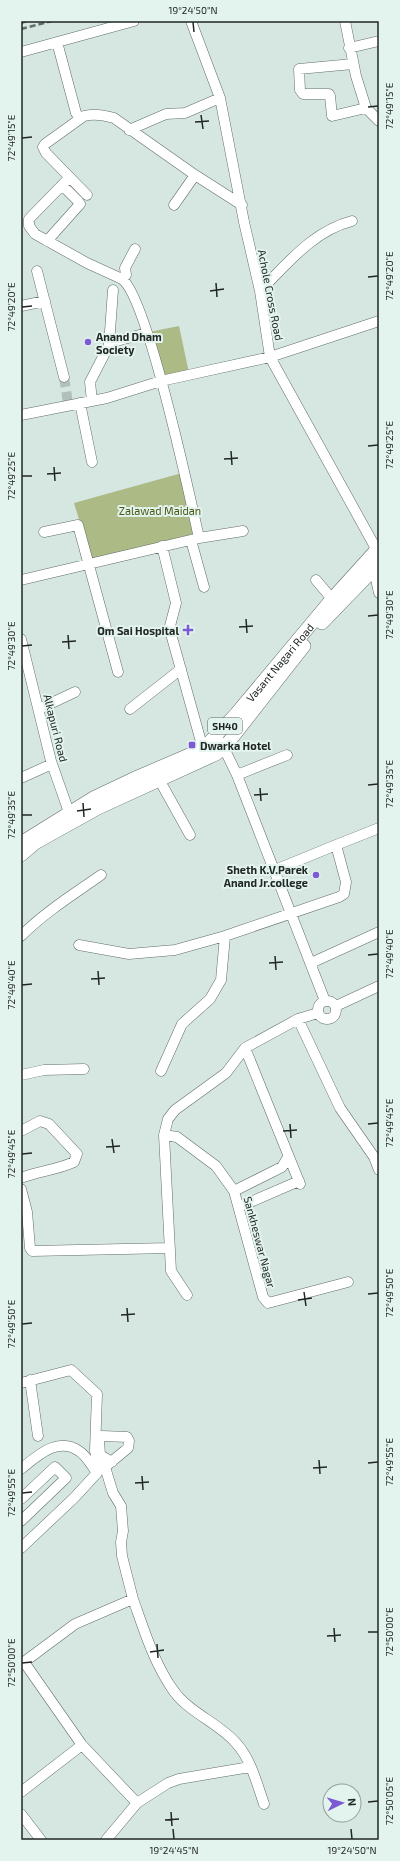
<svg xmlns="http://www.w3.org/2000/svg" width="400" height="1861" font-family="'Exo 2',sans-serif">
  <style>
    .green { fill: #acba85 }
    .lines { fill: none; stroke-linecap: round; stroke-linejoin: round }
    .minor-tunnel { stroke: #b2c0bb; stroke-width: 10; stroke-dasharray: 10 5; stroke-linecap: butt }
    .minor-casing { stroke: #606e68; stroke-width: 11 }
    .major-casing { stroke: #606e68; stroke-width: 14 }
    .minor { stroke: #fff; stroke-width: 10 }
    .major { stroke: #fff; stroke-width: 13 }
    .rail { stroke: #646d6a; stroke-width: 2.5; stroke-dasharray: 6 3; stroke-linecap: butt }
    .ticks { fill: none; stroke: #212725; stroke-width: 1.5 }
    .poi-dot { fill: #7c5ad4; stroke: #e3f3ed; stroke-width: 1.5 }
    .labels { text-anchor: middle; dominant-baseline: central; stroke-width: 4; stroke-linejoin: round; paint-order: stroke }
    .shield { fill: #e3f3ed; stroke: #5b6461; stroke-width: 1 }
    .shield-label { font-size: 10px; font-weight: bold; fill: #212725 }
    .street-label { font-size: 11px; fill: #212725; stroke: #e3f3ed }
    .poi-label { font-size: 11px; font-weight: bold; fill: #212725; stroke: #e3f3ed; text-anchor: start }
    .park-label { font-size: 11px; fill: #4b5913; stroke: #e3f3ed }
    .neatline { fill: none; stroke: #212725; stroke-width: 1.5 }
    .ticks-label { font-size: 10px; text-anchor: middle; fill: #212725 }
  </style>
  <rect width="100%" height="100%" fill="#d6e6e0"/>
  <!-- green -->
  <path class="green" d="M179,326L189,373L163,378L149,332Z
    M182,473L197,533L91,559L74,503Z"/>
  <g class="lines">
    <!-- minor-tunnel -->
    <path class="minor-tunnel" d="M64,377L68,403"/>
    <defs>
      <path id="minor" d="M191,21L220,98L244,222L260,291L270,357L379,554
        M345,21L356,76L366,108L379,121
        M57,42L76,113L80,118
        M349,48L379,41
        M21,52L134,21
        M353,64L299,69L300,90L303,94H329L330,96L332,116L366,108
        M129,130L166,114L185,113L220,98
        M87,195L46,153L43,147L45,144L84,116C94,113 104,115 114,118L195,175L242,205
        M174,205L195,175
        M47,241L80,204L78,201L62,185
        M37,271L64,377
        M122,279L126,275L125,268L135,249
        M260,291C288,263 313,231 352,221
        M21,306L45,301
        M109,343L147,333
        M92,401L90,382L109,345L113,290
        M80,403L92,462
        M21,415L107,398L161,381L270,357L379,321
        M44,532L78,525L118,672
        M199,538L243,531
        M191,540L204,587
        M162,546L176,603L170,626L171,634L203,749
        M371,564L374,570L379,593
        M21,580L199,538C190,497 147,297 122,279L87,263L35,234L29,226V219L69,178
        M316,580L332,599
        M21,639L51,761L71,818
        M39,709L75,692
        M130,709L181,669
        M221,742L237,775L325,1001
        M156,774L190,835
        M237,775L287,755
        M21,778L52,764
        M275,870L336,845
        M21,936C45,912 74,894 101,875
        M79,945L129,954L175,950L225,936L339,897L344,894L346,882L336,845L379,828
        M311,963L379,932
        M318 1010a9 9 0 1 1 18 0a9 9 0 1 1-18 0Z
        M336,1006L379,986
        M298,1019L340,1108L374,1157L379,1170
        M245,1048L300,1184
        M161,1071L182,1024L210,999L221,980L225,936
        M21,1075L44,1070L84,1069
        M21,1131L40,1121L49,1124L77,1154L74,1162C57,1170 38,1171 21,1178
        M164,1135L177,1137L216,1166L234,1191L263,1297L268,1303L348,1282
        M21,1189L27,1212L30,1248L32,1251L170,1248
        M234,1191L282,1167L288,1157
        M239,1207L299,1181
        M187,1295L171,1271L164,1135L168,1119L175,1110L226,1073L245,1048L298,1019L318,1013
        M30,1380L38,1436
        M21,1383L71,1370L97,1394L95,1451L97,1459L105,1467L113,1493L121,1506L123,1531L121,1542L122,1556L133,1599
        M105,1467L128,1448L129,1441L127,1437L102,1436L99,1439L100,1455L112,1462
        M21,1469C37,1456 58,1436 79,1451C86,1455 92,1466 97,1473L74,1498L21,1548
        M21,1499L55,1467L66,1478L21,1521
        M21,1662H24L75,1624L133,1599C144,1630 154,1663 173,1690C189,1713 219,1723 236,1743C251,1759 257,1784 264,1804
        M24,1662L82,1745L137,1803
        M21,1792L82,1745
        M21,1814L41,1840
        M106,1840L137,1803L168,1783L179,1779L250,1767"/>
      <g id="major">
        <path d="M322,623L379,564"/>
        <path id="s1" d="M21,843L95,797L133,779L203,749L236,714L332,599L379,547"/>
        <path d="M21,855L35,843L98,808L216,754L224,748L304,646"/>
      </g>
    </defs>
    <!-- minor casing -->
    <use href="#minor" class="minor-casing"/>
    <!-- major casing -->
    <use href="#major" class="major-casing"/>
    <!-- minor -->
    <use href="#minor" class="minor"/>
    <!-- major -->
    <use href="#major" class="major"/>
    <!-- rail -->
    <path class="rail" d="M21,23L27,21
      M21,29L52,21"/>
  </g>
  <!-- ticks -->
  <path class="ticks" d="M193,22L194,32M368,107L378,106M201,115L203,129M195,122L209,121M22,138L32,137M368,277L378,276M216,283L217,297M210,291L224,289M22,307L32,306M368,446L378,445M231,451L232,465M224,459L238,458M54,467L55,481M47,474L61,473M22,476H32M368,616L378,615M246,619L247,633M239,627L253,626M68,635L69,649M62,642L76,641M22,646L32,645M368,785L378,784M260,788L261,801M254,795L268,794M83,803L84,817M77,811L91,809M22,815H32M368,955L378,954M275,956L276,970M269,963L283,962M98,971L99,985M91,979L105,978M22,985L32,984M290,1124L291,1138M368,1124L378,1123M283,1131L297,1130M112,1139L114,1153M106,1147L120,1146M22,1154L32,1153M304,1292L306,1306M368,1294L378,1293M298,1300L312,1298M127,1308L128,1322M121,1315L135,1314M22,1324L32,1323M319,1460L320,1474M368,1463L378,1462M313,1468L327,1467M142,1476L143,1490M135,1483L149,1482M22,1493L32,1492M334,1628L335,1642M368,1632H378M327,1636L341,1635M157,1644L158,1658M150,1652L164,1650M22,1663L32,1662M368,1802L378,1801M171,1812L172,1826M165,1820L179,1819M173,1829L174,1839M351,1829L352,1839"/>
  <!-- markers -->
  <g class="poi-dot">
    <circle cx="88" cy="342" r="4"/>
    <path d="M186 624h4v4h4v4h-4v4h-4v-4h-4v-4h4z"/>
    <rect x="188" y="741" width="8" height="8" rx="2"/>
    <circle cx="316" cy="875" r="4"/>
  </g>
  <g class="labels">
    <!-- shield labels -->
    <rect class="shield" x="208" y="718" width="34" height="16" rx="3"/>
    <g class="shield-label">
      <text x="225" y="726">SH40</text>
    </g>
    <!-- street labels -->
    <g class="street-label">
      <text transform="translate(271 295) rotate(79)">Achole Cross Road</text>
      <text stroke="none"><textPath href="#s1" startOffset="321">Vasant Nagari Road</textPath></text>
      <text transform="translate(56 728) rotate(76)">Alkapuri Road</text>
      <text transform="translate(260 1242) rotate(75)">Sankheswar Nagar</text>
    </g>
    <!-- poi labels -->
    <g class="poi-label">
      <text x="96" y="336">Anand Dham<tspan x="96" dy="13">Society</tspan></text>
      <text x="179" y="630" text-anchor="end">Om Sai Hospital</text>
      <text x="200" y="745">Dwarka Hotel</text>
      <text x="308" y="869" text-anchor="end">Sheth K.V.Parek<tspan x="308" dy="13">Anand Jr.college</tspan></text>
    </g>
    <!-- park labels -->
    <g class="park-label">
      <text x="160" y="510">Zalawad Maidan</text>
    </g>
  </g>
  <!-- border -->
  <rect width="400" height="1861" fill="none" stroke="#e3f3ed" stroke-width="44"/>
  <!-- north arrow -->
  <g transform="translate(342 1803) rotate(85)"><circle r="19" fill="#e3f3ed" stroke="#95a19d"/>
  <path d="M0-3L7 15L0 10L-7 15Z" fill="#7c5ad4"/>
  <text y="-6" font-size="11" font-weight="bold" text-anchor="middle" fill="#212725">N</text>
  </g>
  <rect x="22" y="22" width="356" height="1817" class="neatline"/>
  <g class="ticks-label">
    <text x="193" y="14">19°24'50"N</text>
    <text transform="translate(389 106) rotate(-90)" y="4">72°49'15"E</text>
    <text transform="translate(11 138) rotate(-90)" y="4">72°49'15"E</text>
    <text transform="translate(389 276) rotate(-90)" y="4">72°49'20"E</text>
    <text transform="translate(11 307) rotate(-90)" y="4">72°49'20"E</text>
    <text transform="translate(389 445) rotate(-90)" y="4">72°49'25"E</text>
    <text transform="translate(11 476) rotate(-90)" y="4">72°49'25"E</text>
    <text transform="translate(389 615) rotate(-90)" y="4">72°49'30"E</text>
    <text transform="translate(11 646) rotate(-90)" y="4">72°49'30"E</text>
    <text transform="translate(389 784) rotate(-90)" y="4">72°49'35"E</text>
    <text transform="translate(11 815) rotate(-90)" y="4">72°49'35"E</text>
    <text transform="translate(389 954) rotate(-90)" y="4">72°49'40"E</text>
    <text transform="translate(11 985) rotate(-90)" y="4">72°49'40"E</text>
    <text transform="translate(389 1123) rotate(-90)" y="4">72°49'45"E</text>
    <text transform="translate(11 1154) rotate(-90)" y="4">72°49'45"E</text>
    <text transform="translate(389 1293) rotate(-90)" y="4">72°49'50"E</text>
    <text transform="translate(11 1324) rotate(-90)" y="4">72°49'50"E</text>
    <text transform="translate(389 1462) rotate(-90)" y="4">72°49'55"E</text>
    <text transform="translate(11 1493) rotate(-90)" y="4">72°49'55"E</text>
    <text transform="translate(389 1632) rotate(-90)" y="4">72°50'00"E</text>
    <text transform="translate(11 1663) rotate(-90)" y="4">72°50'00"E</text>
    <text transform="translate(389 1801) rotate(-90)" y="4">72°50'05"E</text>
    <text x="174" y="1854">19°24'45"N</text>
    <text x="352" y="1854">19°24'50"N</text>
  </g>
</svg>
